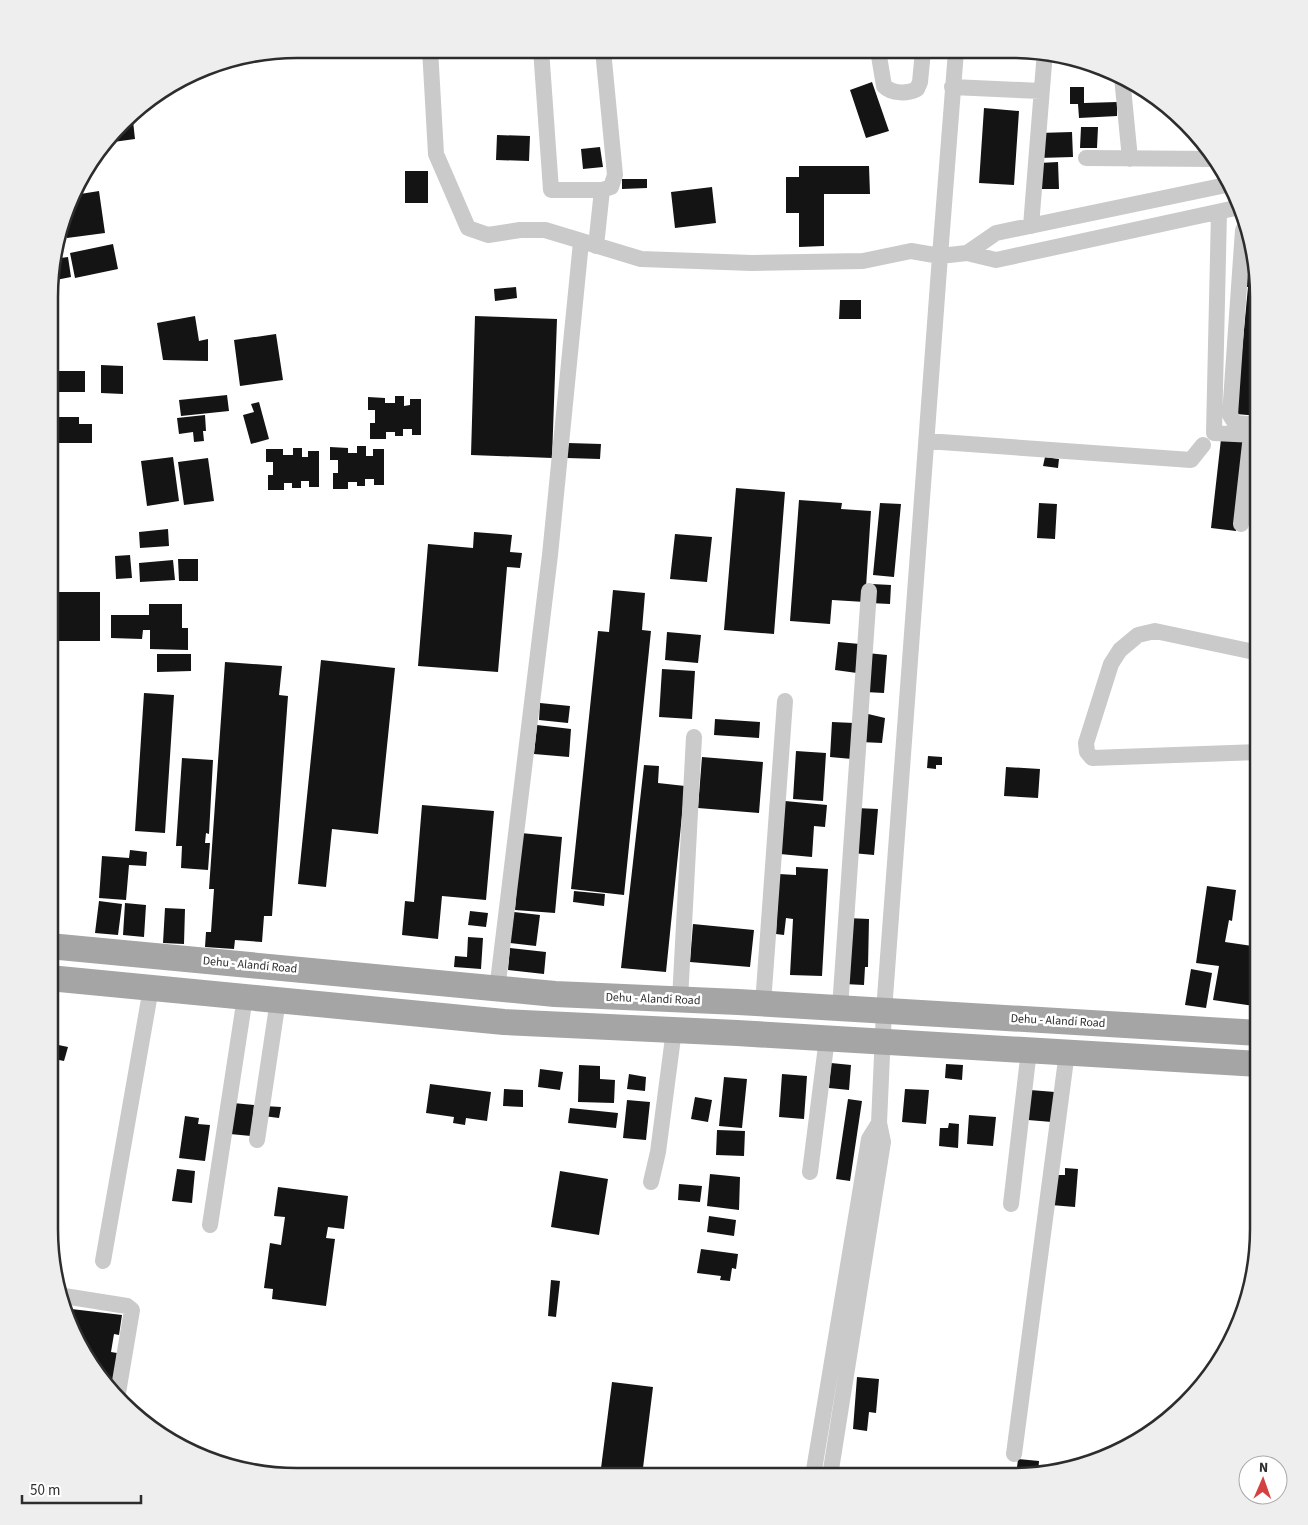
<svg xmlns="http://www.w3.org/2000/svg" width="1308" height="1525" font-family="'Source Sans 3',sans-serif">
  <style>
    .building { fill: #141414 }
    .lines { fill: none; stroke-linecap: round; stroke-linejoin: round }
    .street { stroke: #cacaca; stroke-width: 16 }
    .primary { stroke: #a5a5a5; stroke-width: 26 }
    .labels { text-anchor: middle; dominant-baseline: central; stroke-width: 5; stroke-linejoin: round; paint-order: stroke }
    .street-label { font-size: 12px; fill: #2d2d2d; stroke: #fff }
    .rim { fill: none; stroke: #2d2d2d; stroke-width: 2.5 }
  </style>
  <rect width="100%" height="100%" fill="#fff"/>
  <!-- building -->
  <path class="building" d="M872,82L889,131L866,138L850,90Z
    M1070,87H1084V103L1117,102V116L1079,118L1078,104H1070Z
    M984,108L1019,111L1014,185L979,183Z
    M132,112L135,139L106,143L116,130Z
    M1081,127H1098L1097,148H1080Z
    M1072,132L1073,157L1039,158V133Z
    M497,135L530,136L529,161L496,160Z
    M600,147L603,167L583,169L581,149Z
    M1058,162L1059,189H1040L1039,163Z
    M799,166H869L870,194H824V246L799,247V213H786V177H799Z
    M405,171H428V203H405Z
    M622,179H647V188L622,189Z
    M712,187L716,223L675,228L671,192Z
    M99,191L105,233L67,238L65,223L74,195Z
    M1250,241L1259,296V416L1236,414L1248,287H1244L1245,274L1252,275L1253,262H1249Z
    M113,244L118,269L75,278L70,253Z
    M68,257L71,277L51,281L53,259Z
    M516,287L517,298L495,301L494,289Z
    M840,300H861V319H839Z
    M195,316L199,341L208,339V361L163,360L157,323Z
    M475,316L557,319L552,458L471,455Z
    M276,334L283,380L240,386L234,340Z
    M101,365L123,366V394L101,393Z
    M54,371H85V392H54Z
    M227,395L229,411L181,416L179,400Z
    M395,396H404V406L410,405V399H421V435H412V429H403V436H395V432H386V439H370V423H375V410H368V397L385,398V403H395Z
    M259,402L269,439L251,444L243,415L254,412L251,404Z
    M205,415L206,431H203L204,441L194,442L193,432L179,434L177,418Z
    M57,417H79V424H92V443H57Z
    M1221,439L1246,441L1236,531L1211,528Z
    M568,443L601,444L600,459L567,458Z
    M357,446H366V456H373V449H384V485H374V479H365V486H357V482H348V489H333V473H338V460H330V447L348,448V453H357Z
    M293,448H302V457H308V451H319V487H309V481H301V488H292V483H284V490H268V475H273V462H266V449H283V455H293Z
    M1252,448L1259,449V501L1247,500Z
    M173,457L179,501L147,506L141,461Z
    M1045,457L1059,459L1058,468L1043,466Z
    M208,458L214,501L184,505L178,462Z
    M736,488L785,492L774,634L724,630Z
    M799,500L842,503L841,509L871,511L865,602L832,600L830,624L790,621Z
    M880,503L901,504L894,577L873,575Z
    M1039,503L1057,504L1055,539L1037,538Z
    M168,529L169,546L140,548L139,532Z
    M474,532L512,535L510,552L522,553L520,568L507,567L498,672L418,666L428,544L473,548Z
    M675,534L712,537L707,582L670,579Z
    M130,555L132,578L116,579L115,556Z
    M178,559H198V581H179Z
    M173,560L175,580L140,582L139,563Z
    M872,584L891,585L890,604L870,603Z
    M613,590L645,593L642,630L651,631L624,895L571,889L598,631L609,632Z
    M50,592H100V641H50Z
    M149,604H182V628H188V650L150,649V630H143L142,639L111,638V615H149Z
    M667,632L701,635L698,663L665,660Z
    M838,642L860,644L857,673L835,670Z
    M867,653L887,655L884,693L865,692Z
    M157,654H191V671L157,672Z
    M321,660L395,668L378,834L332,829L326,887L298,884Z
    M225,662L282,666L279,695L288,696L272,916H264L262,942L235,940L234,949L205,947L206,932H211L214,889H209Z
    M662,669L695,671L692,719L659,717Z
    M144,693L174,695L165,833L135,831Z
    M540,703L570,706L568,723L539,720Z
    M864,713L885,718L882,743L861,742Z
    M715,719L760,722L759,738L714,735Z
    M832,722L854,723L852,759L830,757Z
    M537,725L571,729L569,757L534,754Z
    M796,751L826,753L823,801L793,799Z
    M928,756L942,757V765H936V769L927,768Z
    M702,757L763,762L759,813L698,808Z
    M182,758L213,760L209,834L206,833L205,843H210L208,870L181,868L182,846H176Z
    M644,765L659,766L658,783L685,786L666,972L621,968Z
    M1006,767L1040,769L1038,798L1004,796Z
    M785,801L827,805L825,827L814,826L812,857L780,854Z
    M422,805L494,811L486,900L442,896L438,939L402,935L405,901L414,902Z
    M856,808L878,809L874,855L852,853Z
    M521,833L562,837L555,913L515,910Z
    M130,850L147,852L146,866L129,865L126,900L99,898L102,856L129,858Z
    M796,867L828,869L822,976L790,975L793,919L786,918L784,935L776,934L779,874L796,875Z
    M1207,886L1236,890L1232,921L1229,920L1225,942L1259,947V970L1254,1006L1213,1000L1219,966L1196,963Z
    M574,891L605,894L604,906L573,902Z
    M99,901L122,904L118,935L95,933Z
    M125,903L146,905L144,937L123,935Z
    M165,908L185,909L184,944L163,943Z
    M470,911L488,913L486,927L468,925Z
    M514,912L540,915L536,946L510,943Z
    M847,918L869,919L868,967H865L864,985L844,984Z
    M693,924L754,930L750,967L690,962Z
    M468,937L483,938L481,969L454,967L455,956L467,957Z
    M510,948L546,952L544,974L508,970Z
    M1191,969L1212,973L1206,1008L1185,1005Z
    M49,1043L68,1047L64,1061L49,1058Z
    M831,1063L851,1065L849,1090L829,1088Z
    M946,1064L963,1065L962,1080L945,1078Z
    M579,1065L600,1066V1079L615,1080L614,1103L578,1102Z
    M540,1069L563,1072L560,1090L538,1087Z
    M629,1074L646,1077L645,1091L627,1089Z
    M782,1074L807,1076L804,1119L779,1117Z
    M724,1077L747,1079L742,1128L719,1126Z
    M430,1084L491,1092L487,1121L466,1118L465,1125L453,1123L454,1117L426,1113Z
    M504,1089L523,1090V1107L503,1106Z
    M905,1089L929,1090L926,1124L902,1122Z
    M1030,1090L1055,1092L1052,1122L1028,1120Z
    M695,1097L712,1100L708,1122L691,1119Z
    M848,1099L862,1101L850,1181L836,1179Z
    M627,1100L650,1102L646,1140L623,1138Z
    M233,1103L254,1105L251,1136L230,1134Z
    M264,1106L281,1107L279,1118L263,1116Z
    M570,1108L618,1113L616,1128L568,1123Z
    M969,1115L996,1117L993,1146L967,1144Z
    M185,1116L199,1118L198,1124L210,1125L205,1161L179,1158Z
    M949,1123L959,1124L958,1148L939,1146L940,1128H948Z
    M717,1130L745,1131L744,1156L716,1155Z
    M1065,1168L1078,1169L1075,1207L1051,1205L1058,1175H1065Z
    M177,1169L195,1171L192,1203L172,1201Z
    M560,1171L608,1179L599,1235L551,1227Z
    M710,1174L740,1177L739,1210L707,1206Z
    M679,1184L702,1186L700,1202L678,1200Z
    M278,1187L348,1196L344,1229L328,1227L326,1238L335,1239L326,1306L272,1299L273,1289L264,1288L270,1243L281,1245L285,1217L274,1216Z
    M709,1216L736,1220L734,1236L707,1232Z
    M701,1249L738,1254L736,1269L732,1268L730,1281L720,1280L721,1276L697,1273Z
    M551,1280L560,1281L556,1317L548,1316Z
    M63,1308L122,1315L119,1335L114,1334L111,1352L117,1353L113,1383H105L82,1353Z
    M857,1377L879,1379L876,1413L869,1412L867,1431L853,1429Z
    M612,1382L653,1387L642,1476H600Z
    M1018,1459L1039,1461L1038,1474L1016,1476Z"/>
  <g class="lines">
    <!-- street -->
    <path class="street" d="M430,49L436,154L468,228L488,235L520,230H545L641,259L752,263L863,261L911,251L940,256L956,51
      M541,49L551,190H602L596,246
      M878,50L884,86C892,94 908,94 917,89L920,82L923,51
      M1122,77L1130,159
      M952,87L1041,91
      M1086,158L1216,159
      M602,190L611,187L615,175L603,50
      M1219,212L1214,433L1255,435
      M1031,226L1045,51
      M1243,230L1230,415L1235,423L1259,425
      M967,253L996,233L1231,184
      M927,441L1191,460L1203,445
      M1241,524L1251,435
      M1259,752L1092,758L1087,752L1086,743L1111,664L1120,650L1138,635L1155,631L1259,653
      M497,990L550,555L581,242
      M680,1000L694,737
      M763,1004L785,701
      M840,1008L869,591
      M257,1140L278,1000
      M810,1172L827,1038
      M651,1182L658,1152L674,1030
      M1011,1204L1029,1050
      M210,1225L245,997
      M103,1261L151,988
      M59,1297L64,1296L127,1306L132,1310L117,1399
      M1014,1454L1067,1052
      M813,1476L869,1139L879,1123
      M830,1476L883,1142L879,1123L884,1011L940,256L967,253L996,260L1240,207"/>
    <!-- primary -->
    <path class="primary" d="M49,946L555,994L738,1002L1259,1033
      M49,978L504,1022L737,1033L1259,1064"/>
  </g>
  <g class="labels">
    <!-- street labels -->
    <g class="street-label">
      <text transform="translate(250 965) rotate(5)">Dehu - Alandi Road</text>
      <text transform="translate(653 999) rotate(2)">Dehu - Alandi Road</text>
      <text transform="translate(1058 1021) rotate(3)">Dehu - Alandi Road</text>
    </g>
  </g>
  <!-- crop -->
  <path d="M0 0H1308V1525H0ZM297 58H1011A239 239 0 0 1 1250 297V1229A239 239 0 0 1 1011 1468H297A239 239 0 0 1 58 1229V297A239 239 0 0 1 297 58Z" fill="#eee" fill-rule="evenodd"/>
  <path class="rim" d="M297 58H1011A239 239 0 0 1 1250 297V1229A239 239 0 0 1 1011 1468H297A239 239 0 0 1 58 1229V297A239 239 0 0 1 297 58Z"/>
  <!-- north arrow -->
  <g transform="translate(1263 1480) rotate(2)"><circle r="24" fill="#ffffff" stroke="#ababab"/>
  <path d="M0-4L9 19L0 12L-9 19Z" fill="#d34140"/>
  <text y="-8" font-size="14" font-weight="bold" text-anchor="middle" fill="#2d2d2d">N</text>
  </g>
  <!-- scale -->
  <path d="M22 1495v8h119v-8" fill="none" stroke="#2d2d2d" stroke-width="2.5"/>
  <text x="30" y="1495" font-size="15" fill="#2d2d2d" stroke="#ffffff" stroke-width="4" paint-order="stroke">50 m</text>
</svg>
